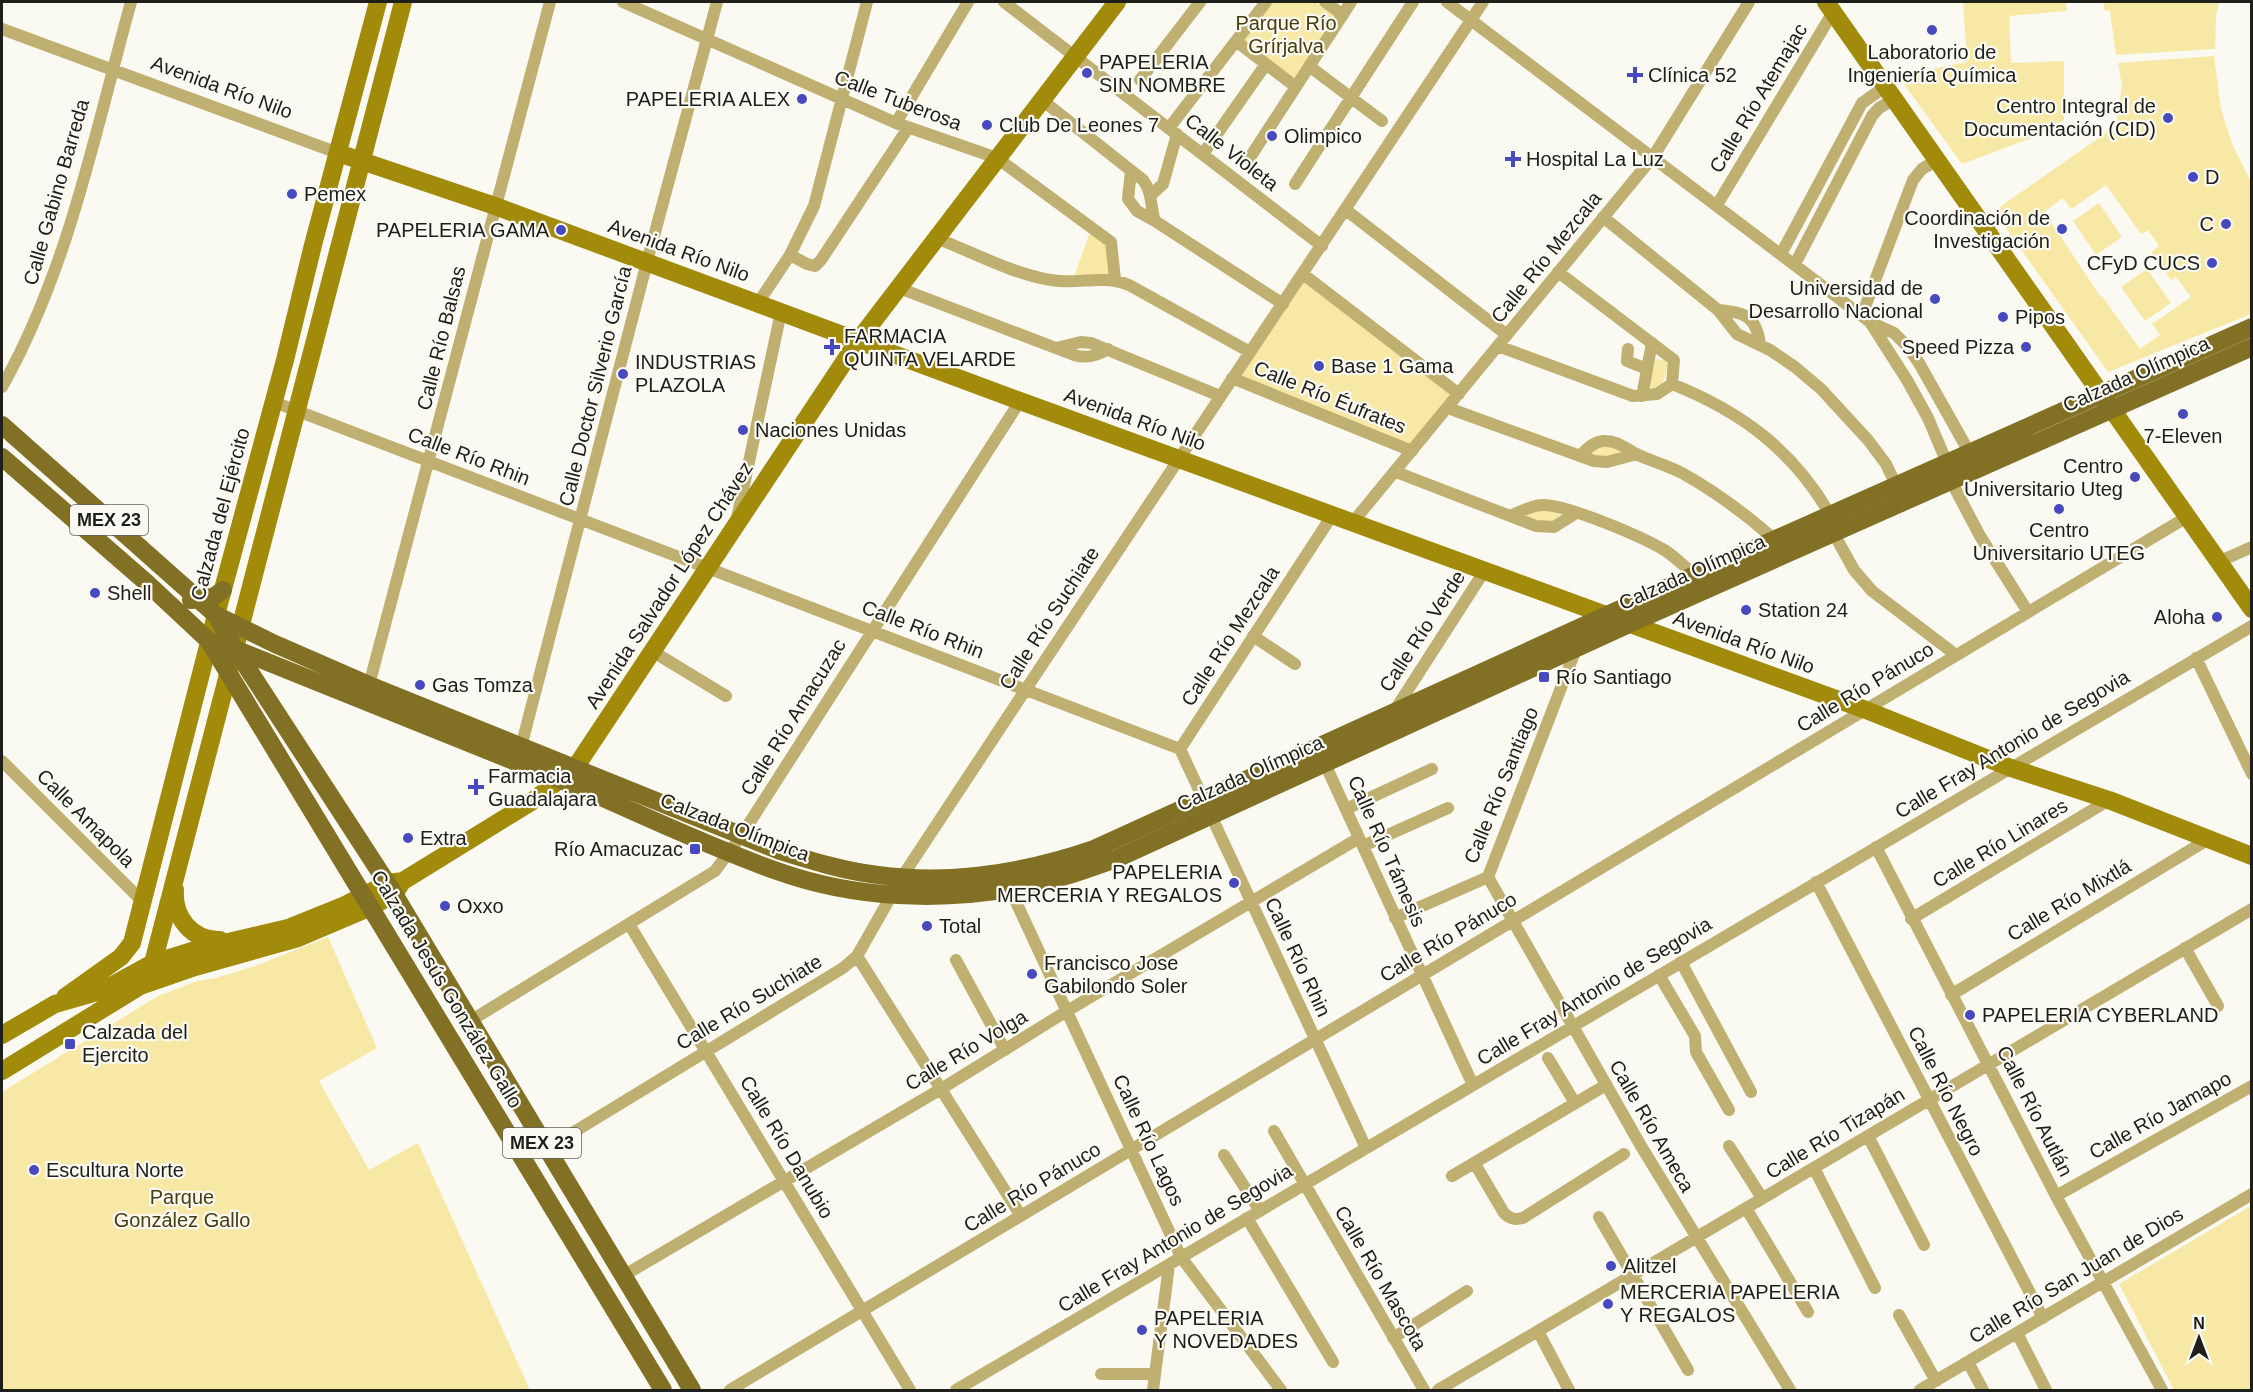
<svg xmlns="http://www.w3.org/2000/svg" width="2253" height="1392" font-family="Helvetica,sans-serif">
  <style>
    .green { fill: #f8e8a6; fill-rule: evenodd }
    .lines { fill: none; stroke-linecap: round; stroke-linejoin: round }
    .street { stroke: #bfaf70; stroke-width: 12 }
    .secondary { stroke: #a28a0b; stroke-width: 18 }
    .primary { stroke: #827125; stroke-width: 18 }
    .poi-dot { fill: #4749bf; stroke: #fbfaf2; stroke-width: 2 }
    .labels { text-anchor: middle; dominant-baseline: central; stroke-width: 4.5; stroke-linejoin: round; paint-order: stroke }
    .shield { fill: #fbfaf2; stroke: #60605c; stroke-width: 1.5 }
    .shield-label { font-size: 18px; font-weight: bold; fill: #1e1e1b }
    .park-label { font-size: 20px; fill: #473d0f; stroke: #fbfaf2 }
    .poi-label { font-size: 20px; fill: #1e1e1b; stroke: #fbfaf2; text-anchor: start }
    .street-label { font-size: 20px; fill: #1e1e1b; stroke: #fbfaf2 }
  </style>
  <rect width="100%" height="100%" fill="#fbfaf2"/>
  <!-- green -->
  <path class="green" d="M1272,2H1315L1334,16L1293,82L1241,42Z
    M1963,2H2066L2067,11L2009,16L2011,63L2064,61V120L2047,132L1962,164L1898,76L1967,62Z
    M2105,2H2219L2216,16L2215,49L2116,55L2110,11L2103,10Z
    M2214,56L2221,109L2232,144L2251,182V314L2108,372L1994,211L2116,126L2122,86L2118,63ZM2106,185L2141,234L2148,230L2159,246L2151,252L2171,280L2176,277L2191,297L2152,324L2160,335L2140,349L2102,296L2101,297L2044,212L2063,198L2071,209Z
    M2099,203L2122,237L2096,255L2073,221Z
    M1091,229L1111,242L1114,278L1073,280Z
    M2147,269L2171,303L2145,321L2121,287Z
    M1303,274L1459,394L1412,451L1232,378Z
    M1656,359L1665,360L1668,366L1662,386L1655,390L1649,386Z
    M1602,446L1621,449L1625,453L1620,458L1592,455L1591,452Z
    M1542,509L1557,513L1560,516L1549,527L1525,518L1526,515Z
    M328,937L377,1048L319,1081L369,1170L418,1143L530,1390H2V1092L158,996L197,981L216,978L255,966Z
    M2251,1206V1390H2174L2119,1284Z"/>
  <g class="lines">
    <!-- street -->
    <path class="street" d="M623,2L896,123L997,158L1111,242L1115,279
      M1004,2L1322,246
      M1325,2L1343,15
      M1447,2L1870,322L1894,333L1907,346L1919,363L1973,459
      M2,29L338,153
      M1236,41L1296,87
      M1309,66L1382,121
      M1140,80L1200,2
      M1042,100L1143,180C1153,193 1150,207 1155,221L1283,304
      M896,123L968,2
      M1169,128L1266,2
      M1203,154L1266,64
      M1249,159L1351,2
      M1131,171L1128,199L1137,211L1155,221
      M1295,184L1413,2
      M1151,195L1163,184L1177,134
      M1717,205L1833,12
      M1346,210L1507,335
      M1603,217L1718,310L1737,334L1770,350L1795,367L1821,389L1868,440L1886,464L1896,485
      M936,238C972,252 1013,274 1051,280C1079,285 1102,274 1129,285L1250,352
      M1781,254L1862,103L1885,87
      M790,255L807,264L815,266L821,260L908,128
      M1795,264L1872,116L1879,108L1894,99
      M1303,274L1459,394
      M899,288L1074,355C1087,359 1097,356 1108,349
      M758,303L790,255L814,206L867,2
      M1718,310C1745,312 1756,316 1760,344
      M1862,315L1913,180L1922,169L1937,160
      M1870,322L1907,380L1928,418L1947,463L1951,481L1980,536L2028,612
      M1498,346L1633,396L1657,394L1672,384L1674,360L1558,272
      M1056,348L1081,342L1091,343L1220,396
      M1628,349L1627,361L1647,369
      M1232,378L1412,451
      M1672,384C1742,412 1793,450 1831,516
      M2,387C69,268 95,132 131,2
      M1642,396L1652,343
      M274,402L1180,749L1366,1148
      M1448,408L1594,461L1607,462L1637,454
      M1580,456C1587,449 1593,442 1603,441C1617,440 1625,448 1636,454C1651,461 1667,465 1682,473C1716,492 1747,515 1775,540
      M1396,472L1536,526L1554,527L1576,513
      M1512,515C1522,511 1532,505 1543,505C1568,505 1643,537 1666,551C1676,558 1685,567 1695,575
      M737,518L781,312
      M1353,522L1653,157L1749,2
      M1834,534L1854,570L1872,591L1956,655
      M2218,562L2252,547
      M1253,636L1295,664
      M652,651L726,696
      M2196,658L2252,774
      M369,685L550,2
      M1393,713L1485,570
      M521,747L647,262L717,2
      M1180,749L1333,514
      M2,761L143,902
      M1325,764L1473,1085
      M1346,809L1432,769
      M1363,846L1448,808
      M1876,847L2056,1196L2162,1390
      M1488,877L1641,1146L1790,1390
      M1816,882L2043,1318
      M1010,889L1181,1257L1281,1390
      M1395,918L1488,877L1576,649
      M1911,919L2109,800
      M629,924L910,1390
      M2185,948L2218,1006
      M857,956L1021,1216
      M956,960L1005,1050
      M1681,962L1751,1092
      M1659,975L1695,1036L1696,1052L1729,1110
      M1951,995L2207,840
      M470,1021L715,871L741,836L1020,401
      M1548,1058L1575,1103
      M1274,1131L1424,1390
      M1868,1136L1924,1245
      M1729,1146L1762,1198
      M546,1149L843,968L857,956L902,877L1026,689L1483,2
      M1224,1155L1260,1211
      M1475,1164L1504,1213C1510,1219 1515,1220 1523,1218L1624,1154
      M1814,1168L1875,1288
      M1452,1176L1606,1085
      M2056,1196L2252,1086
      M1746,1208L1808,1312
      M1599,1217L1688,1370
      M1247,1218L1333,1362
      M623,1276L941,1089L1067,1011L1359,838
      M1899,1315L1936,1381
      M1538,1331L1569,1390
      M2017,1333L2046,1390
      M1393,1338L1467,1291
      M1968,1362L1983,1390
      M1101,1374H1155
      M730,1390L2187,517
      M956,1390L2252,626
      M1153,1390L1169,1265
      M1438,1390L2252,909
      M1920,1390L2252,1194"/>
    <!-- secondary -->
    <path class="secondary" d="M1826,2L2252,609
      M338,153L495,206L1020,401L1866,710L2011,768L2109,800L2252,856
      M175,890C173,917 192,941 220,940
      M140,986L153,963L403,2
      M65,997L121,957L132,943L216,615L285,360L313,245L378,2
      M2,1035L55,1004L104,990L153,963L198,949L288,928L345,905L388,883L403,881L531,802L575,768L858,341L1117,2
      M2,1071L140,986L195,967L298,938L371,907L394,894L402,882"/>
    <!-- primary -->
    <path class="primary" d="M2,425L216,615L235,649L391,889L692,1390
      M2,457L147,583L209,641L663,1390
      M191,600L213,597L223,590
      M216,615L275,644L369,685L780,851C812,861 844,871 878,875C952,885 1024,873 1094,849L1695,575L2252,327
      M209,641L235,649C344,693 453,736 561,780C633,810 703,845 777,871C855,899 941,902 1022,887C1054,881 1085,870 1116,859L1629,624L2252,347"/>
  </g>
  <!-- markers -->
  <g class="poi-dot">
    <circle cx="1932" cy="30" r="6"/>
    <circle cx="1087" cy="73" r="6"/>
    <path d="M1632 66h6v6h6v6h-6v6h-6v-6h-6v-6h6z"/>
    <circle cx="802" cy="99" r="6"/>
    <circle cx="2168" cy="118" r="6"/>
    <circle cx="987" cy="125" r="6"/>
    <circle cx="1272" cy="136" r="6"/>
    <path d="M1510 150h6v6h6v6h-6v6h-6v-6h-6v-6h6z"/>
    <circle cx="2193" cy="177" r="6"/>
    <circle cx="292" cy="194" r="6"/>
    <circle cx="2226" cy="224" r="6"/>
    <circle cx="2062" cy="229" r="6"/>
    <circle cx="561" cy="230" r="6"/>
    <circle cx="2212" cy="263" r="6"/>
    <circle cx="1935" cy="299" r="6"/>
    <circle cx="2003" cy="317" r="6"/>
    <path d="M829 338h6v6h6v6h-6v6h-6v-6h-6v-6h6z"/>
    <circle cx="2026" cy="347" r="6"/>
    <circle cx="1319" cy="366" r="6"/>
    <circle cx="623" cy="374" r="6"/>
    <circle cx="2183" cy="414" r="6"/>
    <circle cx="743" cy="430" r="6"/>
    <circle cx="2135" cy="477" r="6"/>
    <circle cx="2059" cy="509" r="6"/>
    <circle cx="95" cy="593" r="6"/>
    <circle cx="1746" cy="610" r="6"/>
    <circle cx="2217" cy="617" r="6"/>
    <rect x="1538" y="671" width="12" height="12" rx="3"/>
    <circle cx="420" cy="685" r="6"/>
    <path d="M473 778h6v6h6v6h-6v6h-6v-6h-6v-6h6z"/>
    <circle cx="408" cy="838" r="6"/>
    <rect x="689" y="843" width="12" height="12" rx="3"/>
    <circle cx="1234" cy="883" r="6"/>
    <circle cx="445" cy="906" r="6"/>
    <circle cx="927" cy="926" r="6"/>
    <circle cx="1032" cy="974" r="6"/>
    <circle cx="1970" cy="1015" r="6"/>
    <rect x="64" y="1038" width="12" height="12" rx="3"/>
    <circle cx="34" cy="1170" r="6"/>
    <circle cx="1611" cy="1266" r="6"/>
    <circle cx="1608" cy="1304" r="6"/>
    <circle cx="1142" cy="1330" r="6"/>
  </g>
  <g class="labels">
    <!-- shield labels -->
    <g class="shield">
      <rect x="70" y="505" width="78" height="30" rx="4.5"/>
      <rect x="503" y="1128" width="78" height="30" rx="4.5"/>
    </g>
    <g class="shield-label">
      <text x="109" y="520">MEX 23</text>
      <text x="542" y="1143">MEX 23</text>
    </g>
    <!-- park labels -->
    <g class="park-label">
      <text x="1286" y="23">Parque Río<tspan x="1286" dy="23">Grírjalva</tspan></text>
      <text x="182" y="1197">Parque<tspan x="182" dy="23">González Gallo</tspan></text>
    </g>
    <!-- poi labels -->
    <g class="poi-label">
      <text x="1932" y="52" text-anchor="middle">Laboratorio de<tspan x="1932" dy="23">Ingeniería Química</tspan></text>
      <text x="1099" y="62">PAPELERIA<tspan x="1099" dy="23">SIN NOMBRE</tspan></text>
      <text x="1648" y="75">Clínica 52</text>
      <text x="790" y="99" text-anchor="end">PAPELERIA ALEX</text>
      <text x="2156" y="106" text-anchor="end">Centro Integral de<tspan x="2156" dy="23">Documentación (CID)</tspan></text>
      <text x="999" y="125">Club De Leones 7</text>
      <text x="1284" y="136">Olimpico</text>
      <text x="1526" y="159">Hospital La Luz</text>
      <text x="2205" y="177">D</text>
      <text x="304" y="194">Pemex</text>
      <text x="2050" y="218" text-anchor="end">Coordinación de<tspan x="2050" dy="23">Investigación</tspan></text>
      <text x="2214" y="224" text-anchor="end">C</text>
      <text x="549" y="230" text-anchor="end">PAPELERIA GAMA</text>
      <text x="2200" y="263" text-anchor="end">CFyD CUCS</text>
      <text x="1923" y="288" text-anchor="end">Universidad de<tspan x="1923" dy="23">Desarrollo Nacional</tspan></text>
      <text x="2015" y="317">Pipos</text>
      <text x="844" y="336">FARMACIA<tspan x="844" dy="23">QUINTA VELARDE</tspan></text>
      <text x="2014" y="347" text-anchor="end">Speed Pizza</text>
      <text x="635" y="362">INDUSTRIAS<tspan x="635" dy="23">PLAZOLA</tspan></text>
      <text x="1331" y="366">Base 1 Gama</text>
      <text x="755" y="430">Naciones Unidas</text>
      <text x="2183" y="436" text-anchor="middle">7-Eleven</text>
      <text x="2123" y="466" text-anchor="end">Centro<tspan x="2123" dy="23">Universitario Uteg</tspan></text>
      <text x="2059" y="530" text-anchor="middle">Centro<tspan x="2059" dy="23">Universitario UTEG</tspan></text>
      <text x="107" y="593">Shell</text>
      <text x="1758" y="610">Station 24</text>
      <text x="2205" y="617" text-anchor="end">Aloha</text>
      <text x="1556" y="677">Río Santiago</text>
      <text x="432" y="685">Gas Tomza</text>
      <text x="488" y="776">Farmacia<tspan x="488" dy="23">Guadalajara</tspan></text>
      <text x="420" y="838">Extra</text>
      <text x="683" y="849" text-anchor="end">Río Amacuzac</text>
      <text x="1222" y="872" text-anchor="end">PAPELERIA<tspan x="1222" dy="23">MERCERIA Y REGALOS</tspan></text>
      <text x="457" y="906">Oxxo</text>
      <text x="939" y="926">Total</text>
      <text x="1044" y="963">Francisco Jose<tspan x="1044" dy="23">Gabilondo Soler</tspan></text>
      <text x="1982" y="1015">PAPELERIA CYBERLAND</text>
      <text x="82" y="1032">Calzada del<tspan x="82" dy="23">Ejercito</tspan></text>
      <text x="46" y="1170">Escultura Norte</text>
      <text x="1623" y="1266">Alitzel</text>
      <text x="1620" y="1292">MERCERIA PAPELERIA<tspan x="1620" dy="23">Y REGALOS</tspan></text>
      <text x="1154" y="1318">PAPELERIA<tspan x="1154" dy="23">Y NOVEDADES</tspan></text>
    </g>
    <!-- street labels -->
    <g class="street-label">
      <text transform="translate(222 87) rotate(20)">Avenida Río Nilo</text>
      <text transform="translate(1758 98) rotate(-59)">Calle Río Atemajac</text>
      <text transform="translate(898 100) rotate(21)">Calle Tuberosa</text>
      <text transform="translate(1232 152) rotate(38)">Calle Violeta</text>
      <text transform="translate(56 192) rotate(-74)">Calle Gabino Barreda</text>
      <text transform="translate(679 250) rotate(20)">Avenida Río Nilo</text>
      <text transform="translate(1546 257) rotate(-51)">Calle Río Mezcala</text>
      <text transform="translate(441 338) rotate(-76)">Calle Río Balsas</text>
      <text transform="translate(2136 374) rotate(-24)">Calzada Olímpica</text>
      <text transform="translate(595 386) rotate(-76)">Calle Doctor Silverio García</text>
      <text transform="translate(1330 397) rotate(22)">Calle Río Éufrates</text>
      <text transform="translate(1135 419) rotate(20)">Avenida Río Nilo</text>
      <text transform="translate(469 456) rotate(21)">Calle Río Rhin</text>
      <text transform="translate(220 514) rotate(-75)">Calzada del Ejército</text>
      <text transform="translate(1692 572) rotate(-24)">Calzada Olímpica</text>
      <text transform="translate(669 585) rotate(-57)">Avenida Salvador López Chávez</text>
      <text transform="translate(1049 618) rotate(-57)">Calle Río Suchiate</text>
      <text transform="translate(923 629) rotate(21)">Calle Río Rhin</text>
      <text transform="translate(1422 631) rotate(-57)">Calle Río Verde</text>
      <text transform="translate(1230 636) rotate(-57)">Calle Río Mezcala</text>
      <text transform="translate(1744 642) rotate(20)">Avenida Río Nilo</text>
      <text transform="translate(1865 687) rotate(-31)">Calle Río Pánuco</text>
      <text transform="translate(793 717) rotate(-58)">Calle Río Amacuzac</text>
      <text transform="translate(2012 744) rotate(-31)">Calle Fray Antonio de Segovia</text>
      <text transform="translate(1250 773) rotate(-24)">Calzada Olímpica</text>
      <text transform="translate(1501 785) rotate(-68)">Calle Río Santiago</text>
      <text transform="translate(86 818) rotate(45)">Calle Amapola</text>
      <text transform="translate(735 827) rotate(21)">Calzada Olímpica</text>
      <text transform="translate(2000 843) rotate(-31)">Calle Río Linares</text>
      <text transform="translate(1387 851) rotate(66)">Calle Río Támesis</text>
      <text transform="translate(2069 900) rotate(-31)">Calle Río Mixtlá</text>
      <text transform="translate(1448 937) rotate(-31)">Calle Río Pánuco</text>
      <text transform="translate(1298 957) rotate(65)">Calle Río Rhin</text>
      <text transform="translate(447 989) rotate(59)">Calzada Jesús González Gallo</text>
      <text transform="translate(1594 991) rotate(-31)">Calle Fray Antonio de Segovia</text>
      <text transform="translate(749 1002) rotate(-31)">Calle Río Suchiate</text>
      <text transform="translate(966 1050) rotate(-31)">Calle Río Volga</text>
      <text transform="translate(1946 1091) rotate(63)">Calle Río Negro</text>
      <text transform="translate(2035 1111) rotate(63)">Calle Río Autlán</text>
      <text transform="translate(2160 1115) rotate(-29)">Calle Río Jamapo</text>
      <text transform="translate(1652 1126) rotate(60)">Calle Río Ameca</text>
      <text transform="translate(1835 1133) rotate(-31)">Calle Río Tizapán</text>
      <text transform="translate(1149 1140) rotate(65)">Calle Río Lagos</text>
      <text transform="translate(787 1147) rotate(59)">Calle Río Danubio</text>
      <text transform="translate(1032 1187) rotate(-31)">Calle Río Pánuco</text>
      <text transform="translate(1175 1238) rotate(-31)">Calle Fray Antonio de Segovia</text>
      <text transform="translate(2076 1275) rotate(-31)">Calle Río San Juan de Dios</text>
      <text transform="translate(1381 1278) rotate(60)">Calle Río Mascota</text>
    </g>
  </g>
  <!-- border -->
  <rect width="2253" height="1392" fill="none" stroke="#1e1e1b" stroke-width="6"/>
  <!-- north arrow -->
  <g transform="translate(2199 1338)" stroke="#fbfaf2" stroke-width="4.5" paint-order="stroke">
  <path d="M0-4.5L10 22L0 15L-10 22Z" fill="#1e1e1b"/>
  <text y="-9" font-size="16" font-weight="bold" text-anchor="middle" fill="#1e1e1b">N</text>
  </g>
</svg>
